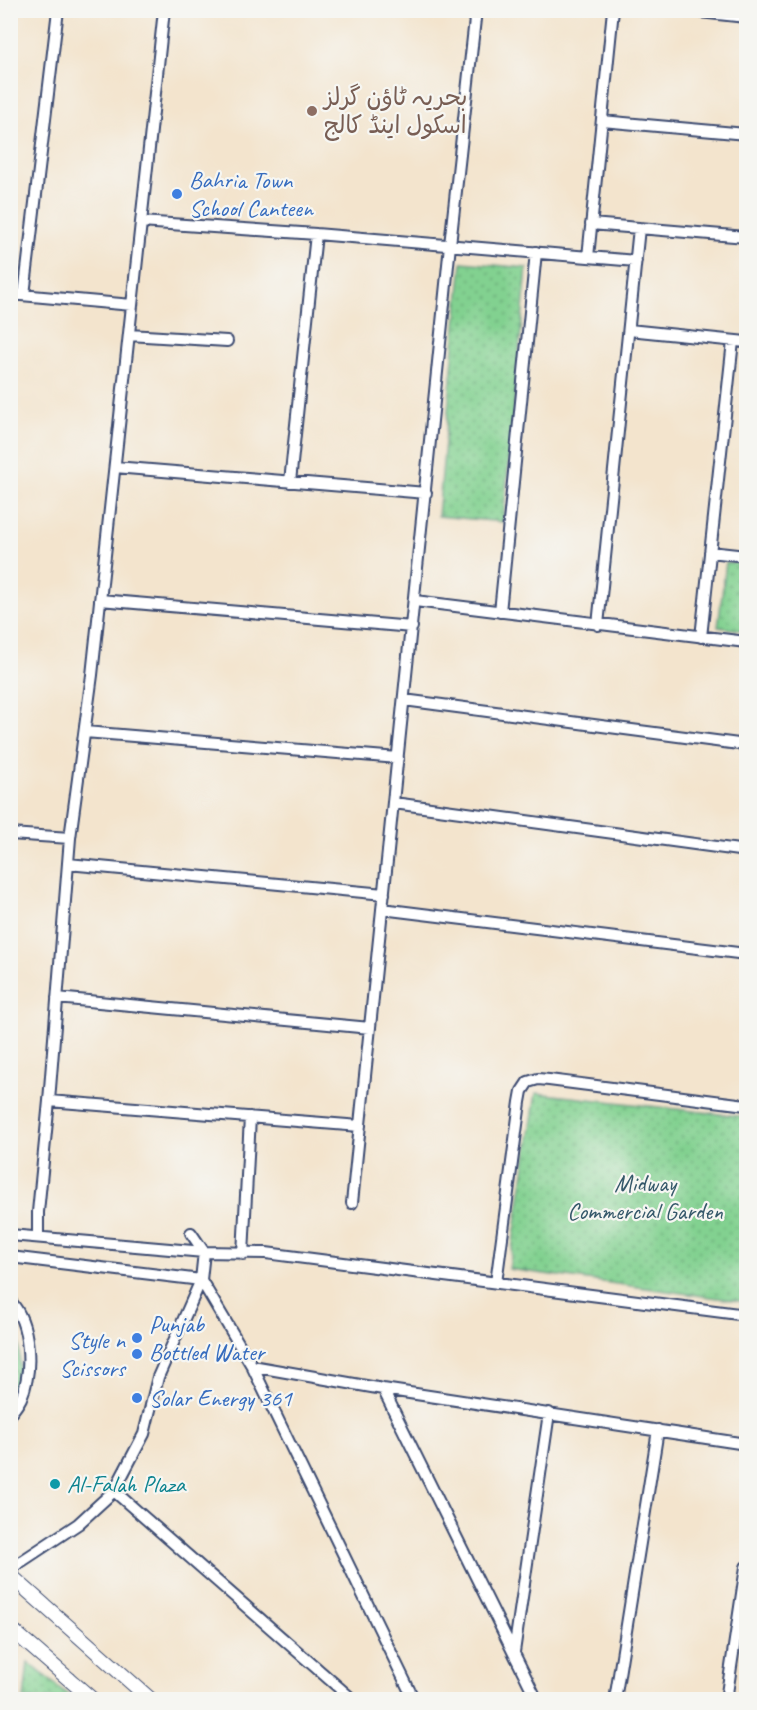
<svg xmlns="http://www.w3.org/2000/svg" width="757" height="1710" font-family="Caveat,'Playpen Sans Arabic',sans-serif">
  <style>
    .park { fill: url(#park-dots); stroke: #4e8077; stroke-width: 1.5 }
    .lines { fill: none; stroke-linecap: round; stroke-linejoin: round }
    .minor-casing { stroke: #3b4a6f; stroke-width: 14 }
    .tertiary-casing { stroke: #3b4a6f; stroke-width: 16 }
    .minor { stroke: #fff; stroke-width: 10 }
    .tertiary { stroke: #fff; stroke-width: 14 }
    .education-dot { fill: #8d6e63; stroke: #f6f6f2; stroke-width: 2 }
    .shop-dot { fill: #3f7fe0; stroke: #f6f6f2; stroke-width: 2 }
    .culture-dot { fill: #0f9aa8; stroke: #f6f6f2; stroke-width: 2 }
    .labels { text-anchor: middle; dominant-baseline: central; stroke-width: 4.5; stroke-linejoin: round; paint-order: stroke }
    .education-label { font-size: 24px; fill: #785e54; stroke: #f6f6f2; text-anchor: start }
    .shop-label { font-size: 24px; fill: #366cbe; stroke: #f6f6f2; text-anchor: start }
    .park-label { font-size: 24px; fill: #35586a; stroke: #f6f6f2 }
    .culture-label { font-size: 24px; fill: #0d838f; stroke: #f6f6f2; text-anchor: start }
  </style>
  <defs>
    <pattern id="park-dots" width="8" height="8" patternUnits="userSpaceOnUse" patternTransform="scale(1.5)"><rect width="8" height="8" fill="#82d190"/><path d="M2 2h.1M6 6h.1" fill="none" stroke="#6aaa79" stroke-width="1.8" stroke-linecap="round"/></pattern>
  </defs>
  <rect width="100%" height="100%" fill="#f6f6f2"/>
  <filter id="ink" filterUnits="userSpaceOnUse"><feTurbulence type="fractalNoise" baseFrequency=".0167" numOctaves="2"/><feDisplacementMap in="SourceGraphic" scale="12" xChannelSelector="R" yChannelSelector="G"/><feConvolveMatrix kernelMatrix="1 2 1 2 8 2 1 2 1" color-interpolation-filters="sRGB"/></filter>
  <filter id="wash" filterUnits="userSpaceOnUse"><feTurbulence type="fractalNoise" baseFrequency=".008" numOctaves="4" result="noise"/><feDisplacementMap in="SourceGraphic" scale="24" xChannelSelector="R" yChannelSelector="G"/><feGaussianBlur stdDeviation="1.35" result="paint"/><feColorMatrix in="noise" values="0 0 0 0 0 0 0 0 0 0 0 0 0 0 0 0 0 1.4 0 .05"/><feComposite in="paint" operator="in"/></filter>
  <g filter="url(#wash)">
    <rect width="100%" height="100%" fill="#f3e4cd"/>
    <!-- park -->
    <path class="park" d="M462,262L527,268L503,522L438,516Z
      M726,562L746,565V631L718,627Z
      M536,1093L746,1117V1302L509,1269Z
      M10,1323L19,1342L20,1373L11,1399Z
      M28,1662L73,1699H24Z"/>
  </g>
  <g filter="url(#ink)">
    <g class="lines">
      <defs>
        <path id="minor" d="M681,10L746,17
          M602,121L746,134
          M141,222L316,234L636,261
          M591,224L746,237
          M588,257L613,10
          M10,294L132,305
          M24,295L58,10
          M629,330L746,342
          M129,335L227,341
          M115,467L426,493
          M290,482L316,234
          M710,552L746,556
          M100,600L412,627
          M415,601L746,642
          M500,612L536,252
          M598,625L639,228
          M701,637L733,341
          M404,700L746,745
          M85,732L398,758
          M394,803L746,851
          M10,834L70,838
          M68,864L384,894
          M382,909L746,954
          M57,998L370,1028
          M49,1101L360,1126
          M352,1203L450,245L476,10
          M10,1235L204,1252L266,1253L746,1315
          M38,1237V1212L49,1101L70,838L92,675L164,10
          M243,1254L250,1117
          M10,1257L201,1280
          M201,1280L252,1366L414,1700
          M496,1283L520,1102L522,1091L528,1082L538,1079L549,1080L746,1105
          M10,1301C31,1323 33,1371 21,1398C18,1404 14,1409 10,1414
          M252,1366L383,1389L746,1444
          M383,1389L537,1700
          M114,1491L353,1700
          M10,1569L78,1524L114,1491L144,1434L158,1377L201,1280L204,1252L191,1233
          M514,1652L549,1413
          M615,1700L658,1430
          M726,1700L746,1567"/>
        <path id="tertiary" d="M10,1575L151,1700
          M10,1628L93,1700"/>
      </defs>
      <!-- minor casing -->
      <use href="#minor" class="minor-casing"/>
      <!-- tertiary casing -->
      <use href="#tertiary" class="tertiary-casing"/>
      <!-- minor -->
      <use href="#minor" class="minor"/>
      <!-- tertiary -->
      <use href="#tertiary" class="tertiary"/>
    </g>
  </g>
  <!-- markers -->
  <circle class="education-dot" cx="312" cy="111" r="6"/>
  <g class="shop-dot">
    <circle cx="177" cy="194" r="6"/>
    <circle cx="137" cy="1338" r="6"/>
    <circle cx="137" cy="1354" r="6"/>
    <circle cx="137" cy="1398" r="6"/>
  </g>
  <circle class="culture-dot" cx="55" cy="1484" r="6"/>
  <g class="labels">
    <!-- education labels -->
    <g class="education-label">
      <text x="324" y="97">بحریہ ٹاؤن گرلز<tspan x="324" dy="28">اسکول اینڈ کالج</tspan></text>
    </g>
    <!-- shop labels -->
    <g class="shop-label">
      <text x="189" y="180">Bahria Town<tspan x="189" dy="28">School Canteen</tspan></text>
      <text x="149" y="1324">Punjab<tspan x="149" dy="28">Bottled Water</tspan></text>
      <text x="125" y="1340" text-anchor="end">Style n<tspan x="125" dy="28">Scissors</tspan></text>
      <text x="149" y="1398">Solar Energy 361</text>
    </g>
    <!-- park labels -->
    <g class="park-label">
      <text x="645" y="1183">Midway<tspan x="645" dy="28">Commercial Garden</tspan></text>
    </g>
    <!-- culture labels -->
    <g class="culture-label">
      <text x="67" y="1484">Al-Falah Plaza</text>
    </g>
  </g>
  <!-- margin -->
  <rect width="757" height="1710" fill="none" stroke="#f6f6f2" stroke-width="36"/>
</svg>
